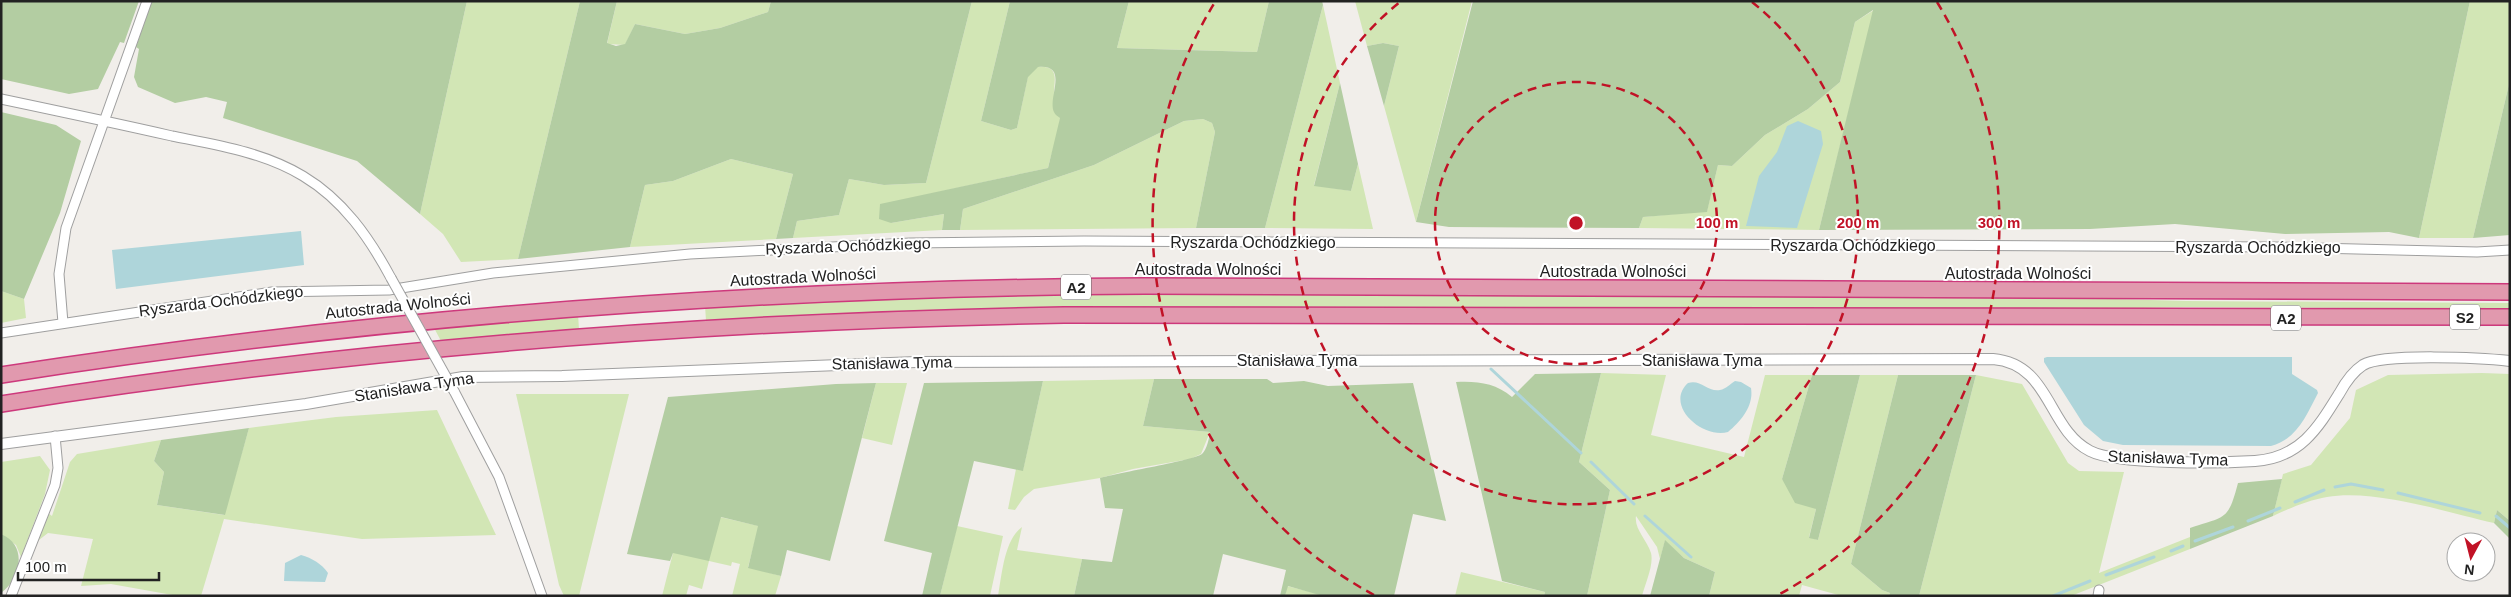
<svg xmlns="http://www.w3.org/2000/svg" width="2511" height="597" font-family="Helvetica,sans-serif">
  <style>
    .grass { fill: #d2e6b5 }
    .forest { fill: #b3cda2 }
    .water { fill: #aed5da }
    .lines { fill: none; stroke-linecap: round; stroke-linejoin: round }
    .stream { stroke: #aed5da; stroke-width: 3 }
    .minor-casing { stroke: #9f9f9f; stroke-width: 11 }
    .tertiary-casing { stroke: #9f9f9f; stroke-width: 12 }
    .motorway-casing { stroke: #cd397c; stroke-width: 18 }
    .minor { stroke: #fff; stroke-width: 9 }
    .tertiary { stroke: #fff; stroke-width: 10 }
    .motorway { stroke: #e199ae; stroke-width: 15 }
    .minor-bridge-casing { stroke: #9f9f9f; stroke-width: 11; stroke-linecap: butt }
    .minor-bridge { stroke: #fff; stroke-width: 9 }
    .ring { fill: none; stroke: #c11226; stroke-width: 2.5; stroke-dasharray: 9 6 }
    .labels { text-anchor: middle; dominant-baseline: central; stroke-width: 4; stroke-linejoin: round; paint-order: stroke }
    .shield { fill: #fff; stroke: #646464; stroke-width: 1 }
    .shield-label { font-size: 15px; font-weight: bold; fill: #222 }
    .street-label { font-size: 16px; fill: #222; stroke: #fff }
    .centre { fill: #c11226; stroke: #fff; stroke-width: 2.5 }
    .ring-label { font-size: 15px; text-anchor: middle; font-weight: bold; fill: #c11226; stroke: #fff; stroke-width: 4; stroke-linejoin: round; paint-order: stroke }
  </style>
  <rect width="100%" height="100%" fill="#f1eeea"/>
  <!-- grass -->
  <path class="grass" d="M467,1H580L518,259L461,262L443,234L420,214Z
    M617,1H771L768,12L720,28L685,34L635,24L625,45L607,44Z
    M972,1H1010L981,121L1011,130L1017,128L1028,76L1037,67C1062,65 1053,82 1054,96C1055,104 1060,111 1060,119C1059,135 1051,153 1048,168L880,205L891,223L944,214L942,230L793,238L797,221L839,215L849,179L884,185L926,183Z
    M1129,1H1269L1257,52L1117,48Z
    M1355,1H1472L1416,222L1384,106L1399,46L1383,43L1367,46Z
    M2470,1H2510V80L2473,238H2419Z
    M1323,5L1340,83L1314,185L1351,191L1358,164L1373,229L1265,228Z
    M1874,10L1819,230L1639,228L1643,217L1707,211L1718,165L1732,166L1765,135L1808,109L1840,82L1855,22Z
    M1203,119L1212,123L1215,132L1196,228L960,230L963,209L1094,165L1184,121Z
    M731,159L793,174L776,239L630,247L645,185L673,181Z
    M1,291L24,299L26,318L1,323Z
    M1112,293L2044,297L2186,301L2510,303V309L2186,307L1970,312L1032,309L856,313L706,321L705,305L862,297Z
    M578,313L579,330L441,341L433,326Z
    M1601,373L1666,375L1651,435L1744,457L1765,375H1812L1782,479L1816,509L1809,537L1818,540L1860,375H1898L1851,564L1882,590L1890,593L1889,596H1842L1802,585L1799,596H1709L1715,572L1684,558L1665,541L1660,559L1657,547L1636,516C1634,529 1647,540 1651,553C1654,565 1645,584 1642,596H1587L1610,490L1579,462Z
    M2482,373L2510,374V521L2497,510L2494,523C2445,512 2376,489 2327,497C2309,500 2290,508 2273,516L2283,474L2311,465L2350,418L2356,390L2388,375Z
    M1976,375L2022,384L2068,463L2079,471L2124,472L2099,573L2190,537V549L2071,596H1919Z
    M1154,379L1143,426L1210,432L1201,454L1190,459L1133,469L1100,478L1034,489L1024,497L1015,510L1008,509L1016,469L1023,470L1043,381Z
    M876,383H907L892,445L862,438Z
    M516,394H629L579,596H564L559,585Z
    M437,410L496,535L362,539L224,519L201,596H178L111,584L81,586L93,539L48,533L39,540L48,513L52,516L70,462L77,454L161,440L154,461L164,472L157,505L224,515L249,428L336,417Z
    M40,456L50,470L45,494L21,557L16,545L1,534V462Z
    M720,517L759,526L748,567L781,576L775,596H732L740,564L732,562L731,566L709,561L702,589L689,585L686,596H662L673,553Z
    M957,526L1003,536L990,596H940Z
    M1022,527L1017,550L1082,559L1074,596H998C1002,575 1004,540 1022,527Z
    M1461,572L1545,592L1544,596H1455Z
    M1287,586L1323,595L1285,596Z"/>
  <!-- forest -->
  <path class="forest" d="M1,1H139L124,43L120,42L98,89L69,94L1,79Z
    M152,1H467L420,214L357,161L223,118L227,102L206,97L175,103L138,87L134,77L139,49L136,47Z
    M580,1H617L607,43L616,46L625,44L635,24L685,34L720,28L768,12L771,1H972L926,183L884,185L849,179L839,215L797,221L793,238L776,239L793,174L731,159L673,181L645,185L630,247L518,259Z
    M1010,1H1129L1117,48L1257,52L1269,1H1322L1323,5L1265,228H1196L1215,132L1212,123L1203,119L1184,121L1094,165L963,209L960,230H942L944,214L891,223L879,219L880,204L1048,168L1060,118C1058,116 1055,115 1054,112C1047,98 1070,64 1038,67L1028,77L1017,128L1011,130L981,121Z
    M1473,1H2470L2419,238L2389,232L2285,234L2175,224L2090,229L1819,230L1873,10L1855,22L1840,82L1808,109L1765,135L1732,166L1718,165L1707,212L1643,217L1639,228L1449,227L1416,222Z
    M1383,43L1399,46L1384,106L1367,46Z
    M2510,80V235L2473,238Z
    M1340,83L1358,164L1351,191L1314,186Z
    M1,112L56,125L81,141L60,213L24,299L1,291Z
    M1601,373L1579,462L1610,490L1587,596H1544L1545,592L1502,581L1456,382C1478,381 1495,383 1512,397L1535,374Z
    M1812,375H1860L1818,540L1809,538L1816,509L1795,503L1782,479Z
    M1898,375H1976L1919,596H1889L1890,593L1882,590L1851,564Z
    M1154,379H1267L1273,383L1304,381L1328,386L1413,383L1446,521L1413,514L1394,596H1323L1288,586L1285,596H1280L1286,570L1223,554L1213,596H1074L1082,559L1112,562L1123,509L1105,508L1100,478C1117,473 1195,460 1202,454C1207,449 1209,439 1210,432L1143,426Z
    M1043,381L1023,471L974,461L940,596H922L932,553L884,541L924,383Z
    M876,383L830,561L787,550L781,576L748,568L758,526L721,517L709,561L673,553L670,561L627,554L668,397L836,384Z
    M249,428L225,515L157,505L164,472L154,461L161,440Z
    M2282,479L2273,516L2190,549V528C2226,516 2228,521 2238,483Z
    M2497,510L2510,521V539L2494,523Z
    M1,534C28,545 21,579 1,593Z
    M1665,540L1684,558L1715,572L1709,596H1650Z"/>
  <!-- water -->
  <path class="water" d="M1798,121L1821,131L1823,144L1797,228L1746,226L1759,176L1777,152L1787,126Z
    M301,231L304,265L116,289L112,250Z
    M2047,357H2292V374L2317,390L2318,393C2306,416 2297,439 2271,446L2123,445L2103,441L2084,425L2044,362V358Z
    M1735,381L1741,382L1751,388C1754,406 1741,421 1728,432C1702,439 1664,405 1688,383C1701,379 1707,392 1720,390C1726,389 1730,384 1735,381Z
    M301,555C312,558 322,564 328,573L325,582L284,581L285,563Z"/>
  <g class="lines">
    <!-- stream -->
    <path class="stream" d="M1491,369L1581,453
      M1591,462L1634,504
      M2335,487L2351,484L2383,490
      M2398,493L2480,513
      M2295,502L2324,490
      M1645,516L1691,557
      M2496,516L2510,528
      M2248,521L2280,508
      M2195,541L2233,527
      M2171,551L2183,546
      M2106,575L2154,557
      M2053,596L2090,581"/>
    <defs>
      <path id="minor" d="M1,99C58,111 115,123 172,136C217,145 263,152 303,176C343,200 369,237 391,278
        M63,323L59,274L66,228L147,1
        M1,333L272,292L389,290L493,273L690,254L910,243L1084,241L2279,247L2477,252L2510,250
        M454,391L499,477L542,596
        M11,596L55,485L58,468L55,436
        M2098,596L2099,590"/>
      <path id="tertiary" d="M1,444L306,404L463,377L562,376L916,362L1993,359C2051,364 2047,429 2090,451C2117,465 2222,463 2255,461C2300,458 2318,428 2339,394C2345,383 2352,372 2363,365C2383,353 2483,358 2510,361"/>
      <path id="motorway" d="M1,375C380,316 761,288 1145,286L2510,292
        M1,404C354,348 707,321 1064,315L2510,317"/>
    </defs>
    <!-- minor casing -->
    <use href="#minor" class="minor-casing"/>
    <!-- tertiary casing -->
    <use href="#tertiary" class="tertiary-casing"/>
    <!-- motorway casing -->
    <use href="#motorway" class="motorway-casing"/>
    <!-- minor -->
    <use href="#minor" class="minor"/>
    <!-- tertiary -->
    <use href="#tertiary" class="tertiary"/>
    <!-- motorway -->
    <use href="#motorway" class="motorway"/>
    <defs>
      <path id="minor-bridge" d="M391,278L454,391"/>
    </defs>
    <!-- minor-bridge casing -->
    <use href="#minor-bridge" class="minor-bridge-casing"/>
    <!-- minor-bridge -->
    <use href="#minor-bridge" class="minor-bridge"/>
  </g>
  <!-- distance rings -->
  <g class="ring">
    <circle cx="1576" cy="223" r="141"/>
    <path d="M1752 2A282 282 0 1 1 1400 2"/>
    <path d="M1374 595A423 423 0 0 1 1215 2M1937 2A423 423 0 0 1 1778 595"/>
  </g>
  <g class="labels">
    <!-- shield labels -->
    <g class="shield">
      <rect x="1061" y="274.5" width="30" height="25" rx="4"/>
      <rect x="2450" y="304.5" width="30" height="25" rx="4"/>
      <rect x="2271" y="305.5" width="30" height="25" rx="4"/>
    </g>
    <g class="shield-label">
      <text x="1076" y="287">A2</text>
      <text x="2465" y="317">S2</text>
      <text x="2286" y="318">A2</text>
    </g>
    <!-- street labels -->
    <g class="street-label">
      <text x="1253" y="242">Ryszarda Ochódzkiego</text>
      <text x="1853" y="245">Ryszarda Ochódzkiego</text>
      <text transform="translate(848 246) rotate(-2)">Ryszarda Ochódzkiego</text>
      <text x="2258" y="247">Ryszarda Ochódzkiego</text>
      <text x="1208" y="269">Autostrada Wolności</text>
      <text x="1613" y="271">Autostrada Wolności</text>
      <text x="2018" y="273">Autostrada Wolności</text>
      <text transform="translate(803 277) rotate(-3)">Autostrada Wolności</text>
      <text transform="translate(221 301) rotate(-7)">Ryszarda Ochódzkiego</text>
      <text transform="translate(398 306) rotate(-6)">Autostrada Wolności</text>
      <text x="1297" y="360">Stanisława Tyma</text>
      <text x="1702" y="360">Stanisława Tyma</text>
      <text transform="translate(892 363) rotate(-1)">Stanisława Tyma</text>
      <text transform="translate(414 387) rotate(-9)">Stanisława Tyma</text>
      <text transform="translate(2168 458) rotate(2)">Stanisława Tyma</text>
    </g>
  </g>
  <circle cx="1576" cy="223" r="8" class="centre"/>
  <g class="ring-label">
    <text x="1717" y="228">100 m</text>
    <text x="1858" y="228">200 m</text>
    <text x="1999" y="228">300 m</text>
  </g>
  <!-- border -->
  <rect width="2511" height="597" fill="none" stroke="#222222" stroke-width="5"/>
  <!-- north arrow -->
  <g transform="translate(2471 557) rotate(187)"><circle r="24" fill="#ffffff" stroke="#a7a7a7"/>
  <path d="M0-4L9 19L0 12L-9 19Z" fill="#c11226"/>
  <text y="-8" font-size="14" font-weight="bold" text-anchor="middle" fill="#222222">N</text>
  </g>
  <!-- scale -->
  <path d="M18 572v8h141v-8" fill="none" stroke="#222222" stroke-width="2.5"/>
  <text x="25" y="572" font-size="15" fill="#222222" stroke="#ffffff" stroke-width="4" paint-order="stroke">100 m</text>
</svg>
